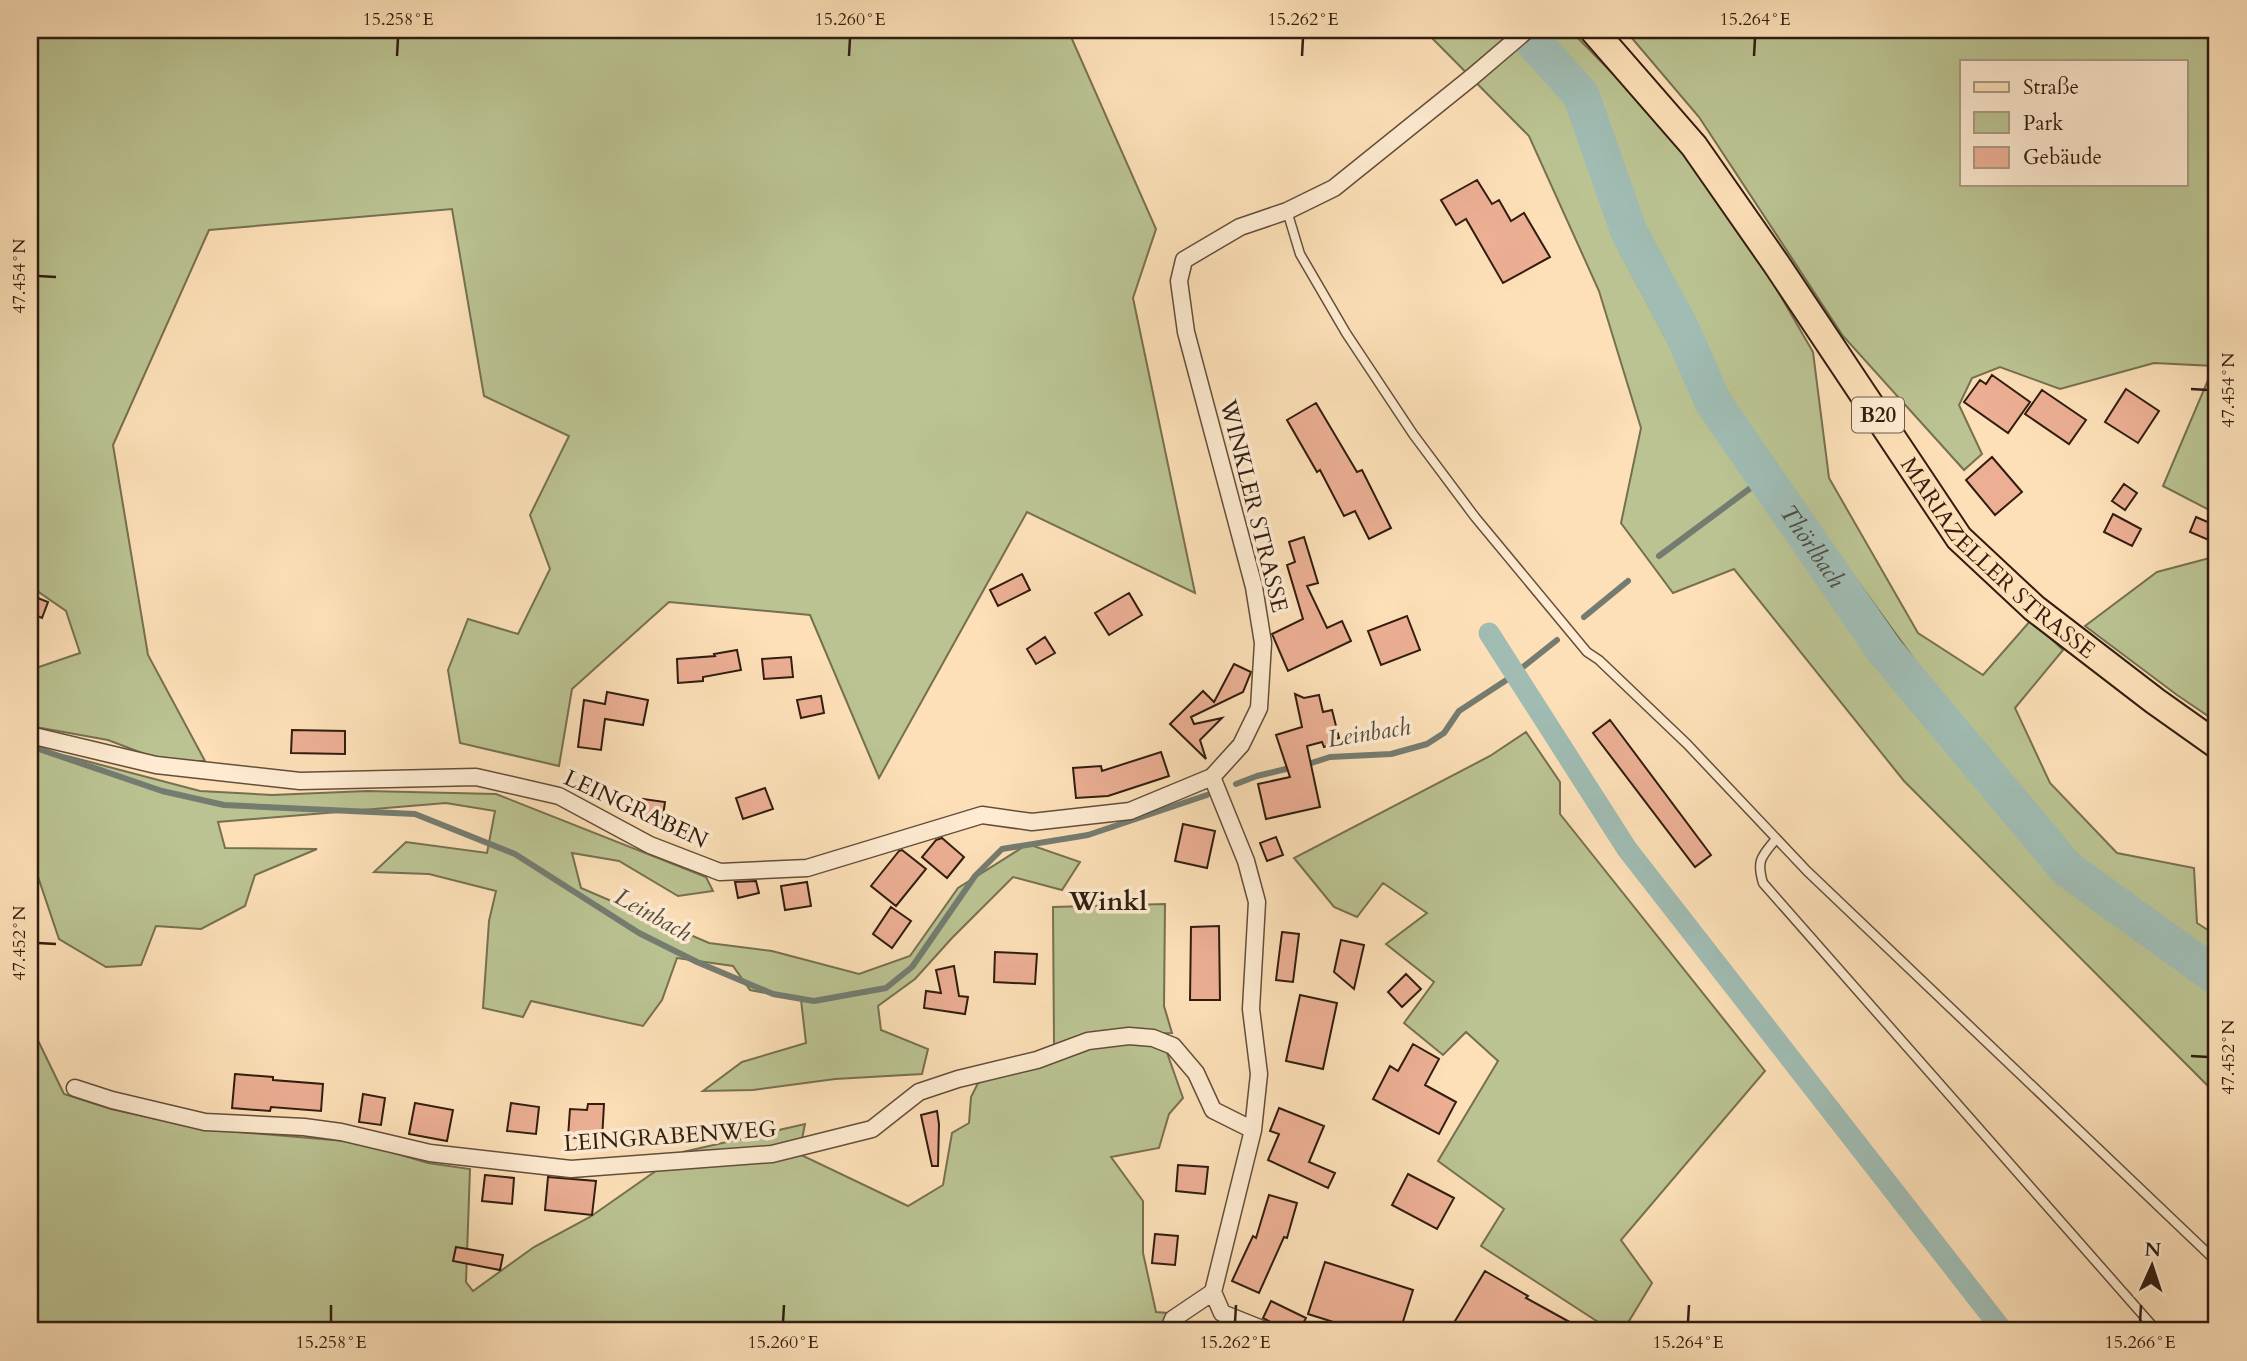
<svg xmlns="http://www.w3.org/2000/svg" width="2247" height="1361" font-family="Cardo,serif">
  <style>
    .green { fill: #bbc392; stroke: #767050; stroke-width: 2; fill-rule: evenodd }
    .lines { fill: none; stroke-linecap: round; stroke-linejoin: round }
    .stream { stroke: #747c71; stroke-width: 6 }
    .canal { stroke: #a0bcb3; stroke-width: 21 }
    .river { stroke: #a0bcb3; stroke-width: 37 }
    .building { fill: #ecaf94; stroke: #311d0f; stroke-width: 2 }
    .lane-casing { stroke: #644e39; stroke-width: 11 }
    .street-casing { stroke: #644e39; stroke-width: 19 }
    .primary-casing { stroke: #311d0f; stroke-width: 30 }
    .lane { stroke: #feebd1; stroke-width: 8 }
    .street { stroke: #feebd1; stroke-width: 16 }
    .primary { stroke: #fde0b8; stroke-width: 26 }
    .ticks { fill: none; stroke: #311d0f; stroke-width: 2.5 }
    .labels { text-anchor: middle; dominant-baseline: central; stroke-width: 7; stroke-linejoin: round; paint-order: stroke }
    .shield { fill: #feebd1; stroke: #6e5b49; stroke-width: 2 }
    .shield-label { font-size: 21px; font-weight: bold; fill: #311d0f }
    .street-label { font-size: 23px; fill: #311d0f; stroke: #feebd1 }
    .water-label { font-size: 24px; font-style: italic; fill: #524d40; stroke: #feebd1 }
    .quarter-label { font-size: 26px; font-weight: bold; fill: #311d0f; stroke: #feebd1 }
    .neatline { fill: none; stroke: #311d0f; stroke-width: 2.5 }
    .ticks-label { font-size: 18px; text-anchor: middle; fill: #311d0f }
  </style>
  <rect width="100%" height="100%" fill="#fde0b8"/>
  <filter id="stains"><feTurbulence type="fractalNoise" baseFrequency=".00286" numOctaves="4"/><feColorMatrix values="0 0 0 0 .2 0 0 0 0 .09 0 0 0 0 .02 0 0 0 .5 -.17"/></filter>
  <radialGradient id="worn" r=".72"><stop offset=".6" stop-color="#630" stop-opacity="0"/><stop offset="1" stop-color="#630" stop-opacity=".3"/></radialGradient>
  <!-- green -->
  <path class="green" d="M30,30H1068L1156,229L1133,298L1195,593L1027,512L879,778L810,615L669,602L572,689L559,766L460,743L448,670L468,619L518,634L550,569L530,515L569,436L484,396L452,209L209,230L113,445L148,655L205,761H163L108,740L30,726V667L36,668L80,653L66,611L30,586Z
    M1424,30H1505L1575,105L1616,244L1705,411L1780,525L1938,738L2059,877L2217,990V1095L1904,781L1734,569L1673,593L1621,523L1641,428L1599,291L1529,136Z
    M1535,30H1570L1671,133L1740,226L1813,352L1829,478L1918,633L1983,675L2031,620L2063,650L2015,708L2050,783L2117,853L2194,868L2197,923L2217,936V967L2100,880L1961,724L1754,438L1660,275L1586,90Z
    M1625,30H2217V514L2163,486L2214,366L2154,363L2060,389L2000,367L1972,378L1959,405L1982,454L1964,470L1843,336L1699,117ZM1962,61H2186V184H1962Z
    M2217,556V722L2177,695L2085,626L2157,572Z
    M1526,732L1560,782V814L1765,1071L1621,1240L1652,1283L1623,1331H1612L1481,1246L1504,1209L1438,1161L1498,1061L1466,1032L1443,1055L1404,1023L1434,982L1386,944L1427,913L1383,883L1357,917L1334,907L1294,858L1490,756Z
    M30,748L71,757L200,791L272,795L367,791L496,794L706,877L713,891L678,896L619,861L572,853L581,888L709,943L772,951L859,974L910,956L958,888L1028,844L1080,862L1062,890L1013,877L952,938L915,979L878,1006L881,1030L928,1049L922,1074L835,1079L753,1090L703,1091L742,1062L806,1043L801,1000L750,990L733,966L677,958L662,1000L643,1026L531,1001L523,1017L483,1008L489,921L496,891L429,874L374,872L406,842L487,853L495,811L446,803L218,822L225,848L317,849L255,875L245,906L201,929L156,926L141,965L106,967L59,939L37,874L30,870Z
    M1165,904L1164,1006L1172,1033L1089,1034L1054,1045L1053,907Z
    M30,1024L64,1094L111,1109L202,1129L357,1142L428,1163L470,1169L466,1282L473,1291L534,1247L590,1217L683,1152L805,1124L799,1154L908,1206L943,1185L952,1133L969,1123L971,1097L978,1083L1096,1046L1145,1041L1166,1050L1183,1098L1169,1114L1159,1148L1111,1157L1143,1201V1253L1156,1312L1168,1313L1160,1331H30Z"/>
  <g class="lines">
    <!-- stream -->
    <path class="stream" d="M1659,556L1764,478
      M1584,617L1628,581
      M30,746L162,791L224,805L415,814L515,854L639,933L697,962L773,994L814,1001L886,988L912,967L975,876L1002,849L1088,835L1207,795
      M1305,765L1330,757L1391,754L1427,744L1444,733L1459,711L1508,679L1557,640
      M1236,784L1257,776L1294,767"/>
    <!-- canal -->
    <path class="canal" d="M1489,633L1627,849L2003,1331"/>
    <!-- river -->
    <path class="river" id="s1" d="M1523,30L1581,95L1629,232L1682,331L1713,402L1884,650L2067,869L2217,977"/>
  </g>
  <!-- building -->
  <path class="building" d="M1477,180L1492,204L1499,200L1511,221L1524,213L1550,257L1503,283L1466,219L1456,225L1441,200Z
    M1992,375L2030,402L2008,433L1964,402L1980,380L1986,384Z
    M2126,389L2159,411L2138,443L2105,422Z
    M2042,390L2086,420L2069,444L2025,414Z
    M1316,403L1357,472L1362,470L1391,528L1369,539L1355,511L1344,516L1320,470L1317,472L1287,420Z
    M1992,457L2022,492L1995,515L1966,480Z
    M2124,484L2137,493L2125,510L2112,501Z
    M2113,514L2141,529L2132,546L2104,532Z
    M2196,517L2217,526L2211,541L2190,532Z
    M1304,537L1318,583L1307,586L1327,628L1342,621L1351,641L1288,671L1272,634L1303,619L1287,565L1295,562L1289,542Z
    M1022,574L1030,590L998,606L990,590Z
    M1129,593L1142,615L1109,635L1095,613Z
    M30,595L48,602L42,618L30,613Z
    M1407,616L1420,650L1381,665L1368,631Z
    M1045,637L1055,653L1036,664L1027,649Z
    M737,650L741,670L703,677V681L678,683L677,659L715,656L714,654Z
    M791,657L793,677L764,679L762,659Z
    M1234,664L1251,672L1243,692L1191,717L1194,724L1222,718L1200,740L1206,759L1170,724L1203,691L1214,702Z
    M607,692L648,700L643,725L605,719L601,750L578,747L584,700L605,704Z
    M1295,694L1304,698L1319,695L1323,712L1332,710L1339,738L1330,740L1331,745L1324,747L1322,742L1307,746L1320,807L1266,819L1258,784L1290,777L1276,735L1302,727Z
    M821,696L824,713L801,718L797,700Z
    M1610,720L1711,855L1695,867L1593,733Z
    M292,730L345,731V754L291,753Z
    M1161,752L1169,776L1108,796L1076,798L1073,768L1101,766L1102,771Z
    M765,788L773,809L743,819L736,798Z
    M643,799L665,802L662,823L641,820Z
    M1183,824L1215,831L1207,868L1175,861Z
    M1276,837L1283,855L1267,861L1260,843Z
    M942,838L964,857L947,878L922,857L936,840Z
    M902,850L926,869L896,906L871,886L899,851Z
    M756,881L759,893L738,898L735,882Z
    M807,882L811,906L785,910L781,886Z
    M891,907L911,921L892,948L873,934Z
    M1219,926L1220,1000H1190L1191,927Z
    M1282,932L1299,934L1293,982L1276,980Z
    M1341,940L1364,945L1354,989L1334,972Z
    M995,952L1037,954L1035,984L994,982Z
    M954,966L959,996L968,997L965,1014L924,1008L926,991L941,993L936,970Z
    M1406,974L1421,989L1402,1007L1388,992Z
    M1300,995L1337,1003L1323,1069L1286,1061Z
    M1413,1044L1439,1059L1425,1085L1456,1102L1439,1134L1373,1099L1390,1066L1398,1071Z
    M235,1074L273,1077V1080L323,1084L321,1111L271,1107L270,1111L232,1108Z
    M363,1094L385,1098L381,1125L359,1122Z
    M415,1103L453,1110L447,1141L409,1134Z
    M511,1103L539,1107L536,1134L507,1131Z
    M588,1104H604L602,1140L568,1137L570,1109L587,1110Z
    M1279,1108L1324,1126L1309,1162L1335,1173L1328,1188L1268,1160L1279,1134L1270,1131Z
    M937,1111L939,1124L938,1166H932L921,1115Z
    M1178,1165L1208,1167L1205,1194L1176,1191Z
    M1408,1174L1454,1198L1437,1229L1392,1205Z
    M485,1175L514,1178L512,1204L482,1201Z
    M548,1177L596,1181L592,1215L545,1210Z
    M1269,1195L1297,1203L1287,1238L1284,1237L1259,1293L1232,1281L1253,1236L1256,1238Z
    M1155,1234L1178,1236L1175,1265L1152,1263Z
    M456,1247L503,1255L500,1270L453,1261Z
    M1325,1262L1413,1290L1400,1331H1362L1308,1314Z
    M1485,1271L1528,1296L1526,1298L1586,1331H1449Z
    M1271,1301L1306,1318L1299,1331H1287L1263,1318Z"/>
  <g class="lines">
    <defs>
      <path id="lane" d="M1287,211L1300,254L1346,333L1413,434L1475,517L1587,652L1599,660L1687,744L1807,871L2217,1262
        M1776,839C1762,856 1756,860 1763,883L2157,1331"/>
      <path id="street" d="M30,735L156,765L300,781L476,777L559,796L650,845L720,872L807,868L982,815L1032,822L1130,811L1212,777
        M75,1088L112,1100L205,1122L304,1127L341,1132L430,1153L571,1169L772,1154L872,1129L919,1092L958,1079L1037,1060L1088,1041L1129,1036L1153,1038L1173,1046L1196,1073L1213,1110L1253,1130
        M1168,1331L1173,1319L1213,1292
        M1267,1331L1222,1313L1213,1292L1253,1130L1259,1074L1251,1009L1257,902L1246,861L1212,777L1241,745L1259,708L1263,643L1254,587L1186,332L1179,281L1184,260L1240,227L1287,211L1334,188L1472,77L1527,30"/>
      <g id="primary">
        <path id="s2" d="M1593,30L1694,146L1777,265L1959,538L2034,608L2155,701L2217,745"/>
      </g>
    </defs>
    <!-- lane casing -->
    <use href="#lane" class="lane-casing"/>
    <!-- street casing -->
    <use href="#street" class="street-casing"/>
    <!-- primary casing -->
    <use href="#primary" class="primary-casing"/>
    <!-- lane -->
    <use href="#lane" class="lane"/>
    <!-- street -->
    <use href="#street" class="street"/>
    <!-- primary -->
    <use href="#primary" class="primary"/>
  </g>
  <!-- ticks -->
  <path class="ticks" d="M397,56L398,38M849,56L850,38M1302,56L1303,38M1754,56L1755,38M38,276L56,277M2191,389L2208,390M38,943L56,944M2191,1056L2208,1057M331,1322V1305M783,1322L784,1305M1235,1322L1236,1305M1688,1322L1689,1305M2140,1322L2141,1305"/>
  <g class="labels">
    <!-- shield labels -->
    <rect class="shield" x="1852" y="397.5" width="52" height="35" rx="5"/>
    <g class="shield-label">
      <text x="1878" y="415">B20</text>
    </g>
    <!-- street labels -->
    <g class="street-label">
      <text transform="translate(1254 506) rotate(76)">WINKLER STRASSE</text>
      <text stroke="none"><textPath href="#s2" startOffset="668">MARIAZELLER STRASSE</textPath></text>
      <text transform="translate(636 809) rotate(25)">LEINGRABEN</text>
      <text transform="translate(670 1136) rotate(-4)">LEINGRABENWEG</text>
    </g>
    <!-- water labels -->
    <g class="water-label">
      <text stroke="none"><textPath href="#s1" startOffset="597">Thörlbach</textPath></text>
      <text transform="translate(1369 733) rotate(-9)">Leinbach</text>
      <text transform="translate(653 915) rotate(29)">Leinbach</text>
    </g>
    <!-- quarter labels -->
    <g class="quarter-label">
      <text x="1108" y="901">Winkl</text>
    </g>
  </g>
  <!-- margin -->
  <rect width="2247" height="1361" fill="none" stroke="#fde0b8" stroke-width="77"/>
  <!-- legend -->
  <rect x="1960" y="60" width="228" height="126" fill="#feebd1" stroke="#ac9983" stroke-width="2"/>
  <rect x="1974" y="82" width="35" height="10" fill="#fde0b8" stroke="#ac9983" stroke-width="2"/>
  <text x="2023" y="94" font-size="21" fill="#311d0f">Straße</text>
  <rect x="1974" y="112" width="35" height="21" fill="#bbc392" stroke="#ac9983" stroke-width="2"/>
  <text x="2023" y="130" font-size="21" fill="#311d0f">Park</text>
  <rect x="1974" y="147" width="35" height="21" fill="#ecaf94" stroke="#ac9983" stroke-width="2"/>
  <text x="2023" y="164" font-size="21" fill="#311d0f">Gebäude</text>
  <!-- north arrow -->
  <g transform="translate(2152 1266) rotate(3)" stroke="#feebd1" stroke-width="5" paint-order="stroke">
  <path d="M0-5L12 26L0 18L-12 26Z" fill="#311d0f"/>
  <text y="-10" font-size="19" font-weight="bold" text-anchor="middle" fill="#311d0f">N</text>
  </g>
  <rect x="38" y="38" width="2170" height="1284" class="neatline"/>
  <g class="ticks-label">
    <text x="398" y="25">15.258°E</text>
    <text x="850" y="25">15.260°E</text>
    <text x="1303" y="25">15.262°E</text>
    <text x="1755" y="25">15.264°E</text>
    <text transform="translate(19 276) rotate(-90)" y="6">47.454°N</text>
    <text transform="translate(2228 390) rotate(-90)" y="6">47.454°N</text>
    <text transform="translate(19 943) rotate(-90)" y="6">47.452°N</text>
    <text transform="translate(2228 1057) rotate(-90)" y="6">47.452°N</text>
    <text x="331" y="1348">15.258°E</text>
    <text x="783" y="1348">15.260°E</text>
    <text x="1235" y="1348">15.262°E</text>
    <text x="1688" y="1348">15.264°E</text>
    <text x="2140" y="1348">15.266°E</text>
  </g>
  <rect width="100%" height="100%" filter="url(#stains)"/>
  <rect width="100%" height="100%" fill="url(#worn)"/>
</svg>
